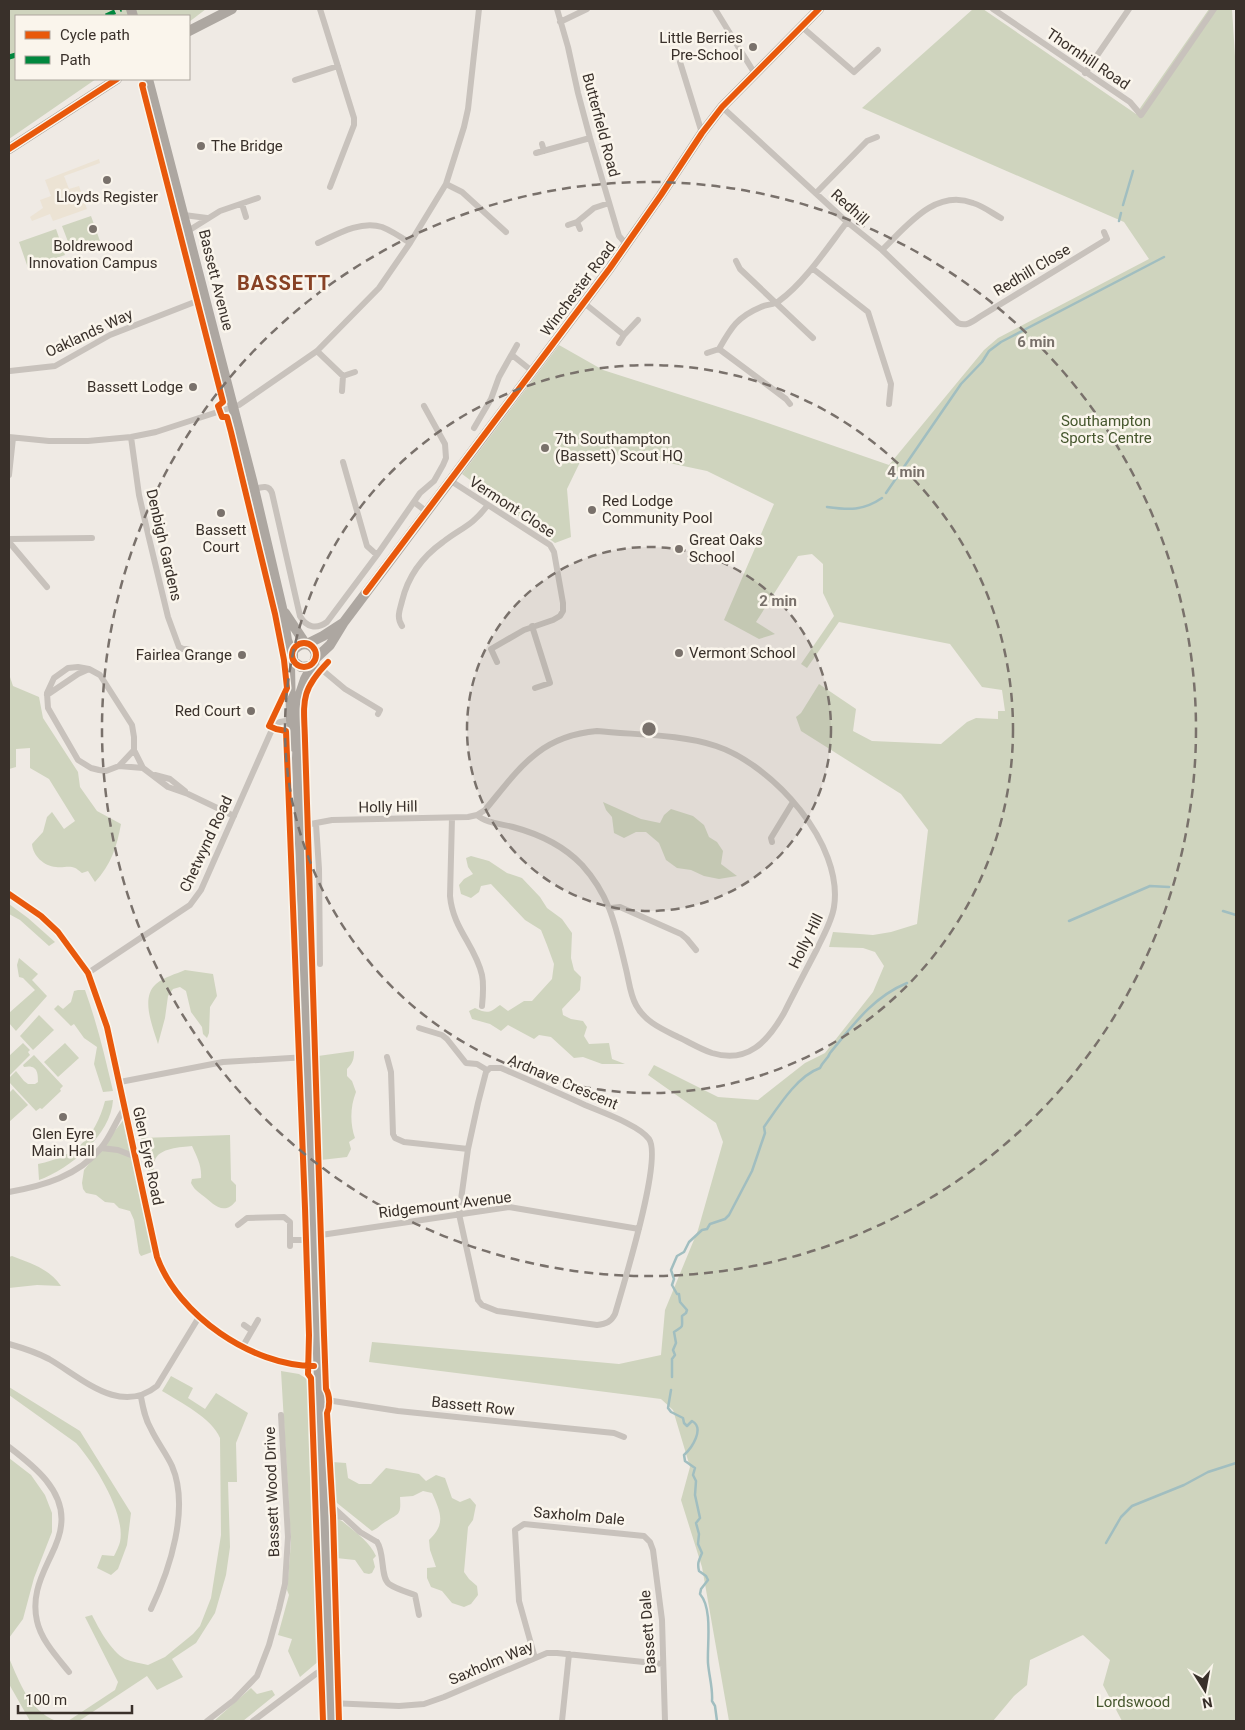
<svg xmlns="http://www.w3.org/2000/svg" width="1245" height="1730" font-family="Roboto,sans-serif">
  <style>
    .green { fill: #cfd4be }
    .plaza { fill: #ece3d4 }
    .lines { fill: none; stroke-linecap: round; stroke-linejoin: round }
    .stream { stroke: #a1bec0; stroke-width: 2.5 }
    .street { stroke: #c8c2bc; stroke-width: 6 }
    .primary { stroke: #ada7a1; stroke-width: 10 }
    .quiet { stroke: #00873e; stroke-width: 5; stroke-dasharray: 10 5; stroke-linecap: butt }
    .cycleway-casing { stroke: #faf5ec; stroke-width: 9 }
    .cycleway { stroke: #e8590c; stroke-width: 6 }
    .ring { fill: none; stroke: #79716b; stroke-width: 2.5; stroke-dasharray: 9 6 }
    .poi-dot { fill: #79716b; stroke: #faf5ec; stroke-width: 2 }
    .labels { text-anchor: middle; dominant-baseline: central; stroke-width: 5; stroke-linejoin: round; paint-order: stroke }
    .poi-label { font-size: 15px; fill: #39302a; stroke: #faf5ec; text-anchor: start }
    .street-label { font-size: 15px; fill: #39302a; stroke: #faf5ec }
    .park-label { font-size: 15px; fill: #46572e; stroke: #faf5ec }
    .district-label { font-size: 20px; font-weight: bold; letter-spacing: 1px; fill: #874124; stroke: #faf5ec }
    .centre { fill: #79716b; stroke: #faf5ec; stroke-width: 2.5 }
    .ring-label { font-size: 15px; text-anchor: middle; font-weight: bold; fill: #79716b; stroke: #faf5ec; stroke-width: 5; stroke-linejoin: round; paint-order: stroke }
  </style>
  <rect width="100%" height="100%" fill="#efeae4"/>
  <!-- green -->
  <path class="green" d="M9,9H206L189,22V16H16V79H96L9,139Z
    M973,9H983L1136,114L1209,9H1232L1236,72V1721H1122L1103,1685L1110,1660L1083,1635L1030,1660L1027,1685L1014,1696L993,1721H729L702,1567L681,1500L690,1467L673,1410L661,1399L369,1362L372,1342L619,1364L661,1355L665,1310L698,1230L723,1142L716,1123L648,1075L654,1065L718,1097L758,1100L805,1063L825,1053L873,992L884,966L875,952L863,948L829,947L833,932L873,935L891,932L917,924L928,830L901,794L801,731L796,717L801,713L819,684L856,709L853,731L872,741L941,744L967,722L976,718L998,719V711H1005L1002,690L982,687L950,644L839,622L807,668L801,664L834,616L823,593V564L812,554L798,556L756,622L775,634L759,639L724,620L774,504L707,471L636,456L595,454L581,460L567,489L571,537L555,543L462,474L559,345L603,370L753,418L889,465L984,350L998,338L1149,259L1124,222L862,108Z
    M91,216L100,241L72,252L62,226Z
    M56,229L65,255L28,268L19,242Z
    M9,674L13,686L39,697L43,718L78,772L80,787L97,811L121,824C117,846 111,865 95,882L88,871L82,873C79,871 77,868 72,867C67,866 62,868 56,867C44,866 33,856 32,844L43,832L47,817L52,812L64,829L75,821L49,779L30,768V748L16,749V767L9,769Z
    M603,802L641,819L660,823L664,815L671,809L693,816L704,825L709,837L717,842L723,851L721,864L737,876L719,879L704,876L691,870L677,868L666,860L659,843L646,832H636L624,838L614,833L612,817L606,810Z
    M471,856L489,861L507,873L522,878L540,897L547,908L562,919L572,933L571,958L574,970L581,977L580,990L562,1009L563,1015L571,1019L583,1021L587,1027L584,1036L589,1044L609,1043L612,1059L625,1064H602L583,1057L574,1058L551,1037L539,1035L534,1039L508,1025L501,1031L490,1024L472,1019L469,1011L475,1008C488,1014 489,1013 500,1005L508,1011L524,1001H532L552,979L554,964L547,945L541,930L525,920L491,884L481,886L479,892L471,898L461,894L459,885L464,879L473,874L468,867L466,858Z
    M9,904L28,918L55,942L49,946L20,920L9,914Z
    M19,958L38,974L32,980L47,996L16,1031L9,1023V1013L35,990L23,978L19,977L17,965Z
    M185,970L213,974L217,996L210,1007L209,1033L207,1038L203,1034L202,1027L191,1012L186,991L180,987L173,989L168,996L165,1018L158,1044C153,1027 140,998 156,984C164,977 176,974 185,970Z
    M78,990H85C97,1023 105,1057 113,1091L103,1092L94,1064L97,1047L84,1038L74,1024L71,1026L54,1009L58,1005L63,1009L71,1002L74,991Z
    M39,1015L54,1030L33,1050L20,1036Z
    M23,1043L30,1050L28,1052L30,1055L9,1076V1056Z
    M65,1043L79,1058L58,1077L44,1062Z
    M354,1051C354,1059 353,1063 347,1069V1076L352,1081L356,1092C350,1107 350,1124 355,1138L349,1142L351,1149L347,1157L321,1160L318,1056Z
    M34,1055L63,1086L60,1089L61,1091L42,1109L40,1108L36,1111L9,1082V1078L16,1071L24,1081L28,1084H35L38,1082C38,1074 38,1064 24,1067L23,1065Z
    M13,1089L28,1105L9,1122V1093Z
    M113,1100C111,1135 70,1169 39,1180L38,1164C76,1156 95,1138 105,1101Z
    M125,1118L152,1252L141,1256L139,1253L134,1220L130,1211L119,1208L114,1203L105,1202L96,1195L86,1193L83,1189L82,1183L84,1170Z
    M230,1135L231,1180L236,1185V1201C223,1217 213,1203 202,1195C197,1191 194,1189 191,1183L192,1179L201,1178C202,1166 197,1157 192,1146C181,1147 159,1148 155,1160C154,1164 154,1169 153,1172L149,1174L141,1138Z
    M12,1256C30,1263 50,1269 61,1286L37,1285L9,1288V1257Z
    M281,1371L299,1374L307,1379L309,1383L320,1660L300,1677L288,1651L292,1639L278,1635L289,1595L287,1590L291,1542Z
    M171,1376L193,1388L188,1398L205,1409L216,1393L248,1413L236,1443L237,1482H228L230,1547L226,1575L215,1613L196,1643L172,1659L183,1677L157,1690L147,1676L79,1721H68L115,1690L118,1682L85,1617L92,1615C99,1629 111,1651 125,1659C132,1662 141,1663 148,1665L165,1657L193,1634L200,1626L211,1598L221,1535L220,1438C212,1418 180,1402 162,1391Z
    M9,1387L80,1431L131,1513L127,1545L118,1569L111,1575L97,1568L102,1555L114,1556C116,1552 119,1546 120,1542C126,1513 94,1463 76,1443L9,1395Z
    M9,1458L31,1475L45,1495L52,1513V1532L34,1578L23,1619L9,1638Z
    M332,1462L346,1463L348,1478L359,1484H371L386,1468L419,1474L426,1481L436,1475L445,1478L452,1498L460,1502L470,1498L476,1505L473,1520L468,1527L464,1572L469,1579L477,1586L478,1595L471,1604L464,1607L452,1603L442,1591L431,1587L427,1578V1568L436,1567L430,1550L429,1540C446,1524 441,1513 432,1493L423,1491L413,1496L400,1497C401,1515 400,1513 385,1522C380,1525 377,1529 372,1531L337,1503L333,1498Z
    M338,1519L342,1521C354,1531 369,1541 376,1556L373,1559L375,1567L372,1573L369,1574L364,1573L355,1560L336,1558L335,1520Z
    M9,1658C20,1683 29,1710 56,1721H30L9,1684Z
    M251,1688L257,1694L272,1690L275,1695L243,1721H214Z"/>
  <!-- plaza -->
  <path class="plaza" d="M99,159L100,163L64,176L69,189L79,186L87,209L53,221L50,214L32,221L30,217L43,208L40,200L51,196L45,180Z"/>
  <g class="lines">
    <!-- stream -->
    <path class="stream" d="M1123,205L1133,171
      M1119,221L1121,213
      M886,493L961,384L982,362L989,351L1001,342L1164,257
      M827,507C849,510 863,511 882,498
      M1223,911L1236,915
      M1069,921L1150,886L1169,887
      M672,1377V1359L675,1355L673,1350L676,1343L674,1332C684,1325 682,1329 682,1316L686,1313L687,1310L680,1302L679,1294H677L672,1285L674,1279L671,1270L677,1256L684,1252L689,1242L702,1230L707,1229L710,1224L725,1219L729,1215L752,1171L765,1133L764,1127C778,1107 797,1076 820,1068C823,1061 828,1059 830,1053C853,1025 873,997 907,983
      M671,1390L668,1408L671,1412L683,1418L684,1423L687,1426L692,1421C705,1428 692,1448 684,1455L685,1461L695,1468L693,1475L696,1481L695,1495L700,1518L696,1523L699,1534L698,1544L702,1553C699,1560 697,1563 699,1571L706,1576L708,1580L701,1589L700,1594C713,1609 707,1644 708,1663C709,1676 713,1688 712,1701L715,1706L717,1721
      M1106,1543L1121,1517L1132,1506L1184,1485L1208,1472L1236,1463"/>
    <!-- street -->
    <path class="street" d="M320,9L354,118V125L330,187
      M557,9L568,47L578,93L590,138L619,236L627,245
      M715,9L755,74
      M993,9L1130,102L1141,115L1214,9
      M560,22L587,9
      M802,27L854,72L878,50
      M680,62L702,133
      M1085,73L1129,9
      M295,80L338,66
      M722,107L847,222L882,250L958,323C967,327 973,321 981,316L1107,239L1104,232
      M542,144L544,151
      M536,153L590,138
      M446,184L462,192L506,232
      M816,193L867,141L877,137
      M242,204L246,217
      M184,215L207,218
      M577,222L580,229
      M568,225L577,222L594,208L609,203
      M188,231L220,211L258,198
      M318,243C337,234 361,220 382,227C392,231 401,237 410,243
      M882,250C906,227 935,188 973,203C983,206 992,213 1001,218
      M736,261L740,269L813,338
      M812,268L868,312L891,384L889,404
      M584,303L624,335L638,320
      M619,343L624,335
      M719,349L786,399L790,404
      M317,351L343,376
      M707,353L719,349C731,328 737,317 761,307C767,304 774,305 779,301C805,282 827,248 847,222
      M512,355L532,371
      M10,371L55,366L110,335L205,298
      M342,391L343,376L355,372
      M474,428L491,399L499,377L517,345
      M9,437L49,441H88L131,437L156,432L239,405L317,351L379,288L410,243L446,184L464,127L468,109L479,9
      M131,437L139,495L149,538L168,617L179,647L183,649H188
      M343,462L367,546L377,555
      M9,475L13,438
      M451,481L550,545L554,552L563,603V611L560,616L553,620L524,630L491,649L497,662
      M254,489C261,487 269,484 272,493L300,616C306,627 316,630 327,622L377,555L420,493L434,481L443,465L446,458L445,444L424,406
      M414,502L427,512
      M9,539L92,538
      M9,542L47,587
      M402,626C396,617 400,610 402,601C408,576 422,557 443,542C461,528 472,526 487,506
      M532,626L550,683L535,688
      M314,663L345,689L380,710L378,714
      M47,695L78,674L89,669
      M119,766L134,750
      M143,768L119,766L106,771L99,770L91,768L78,760L48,708L47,693L54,678L68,668L78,667L89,669L100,675L132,725L134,737V750L143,768L168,787L188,794L234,816
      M155,775L170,779L185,791
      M452,818L450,896C453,929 475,945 482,975C484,985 483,996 482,1006
      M316,824L319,869L320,964
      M300,826L332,820L468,817L477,815L485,810C519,769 539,736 597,731C635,735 680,734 716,746C773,765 844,844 834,907C832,921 823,936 817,949C806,970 795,991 784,1013C768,1041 748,1064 712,1053C700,1049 689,1042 678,1037C662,1029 645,1022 636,1005C630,994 629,981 626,969C616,928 611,897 582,865C563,845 539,834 513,827C502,824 485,823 477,815
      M772,842L771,838L793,802
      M9,894L41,916L58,932L88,973L107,1027L157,1257C180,1319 252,1366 318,1366
      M611,908L620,907L681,934L687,939L696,950
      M88,973L190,905L201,890L274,725L280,722L291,720
      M419,1028L442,1035L447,1039L466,1063L477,1064L487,1070
      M387,1057L391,1072L393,1134L395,1138L404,1142L468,1149
      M490,1068H501C529,1080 557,1092 585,1105C601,1112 639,1125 649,1139C663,1159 623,1286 615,1314C611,1322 606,1324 597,1325L497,1311L482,1305L478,1300L459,1214L468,1149L478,1103L486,1072Z
      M120,1082L223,1062L307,1057
      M101,1148L118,1150L136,1157
      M9,1192C43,1186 78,1176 101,1148C111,1136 116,1120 125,1108
      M238,1225L247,1218L284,1217L290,1222V1246
      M290,1240H305L321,1235L509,1207L639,1229
      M244,1325L251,1330
      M9,1344C23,1348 36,1352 49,1359C82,1378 120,1416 157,1386L199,1317
      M243,1346L258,1320
      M141,1397C143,1408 145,1419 151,1429C157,1442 166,1453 172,1466C190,1508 170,1569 151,1609
      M320,1399L398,1411L614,1433L624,1437
      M9,1447C34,1466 66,1491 61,1526C60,1539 53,1551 48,1562C39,1581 32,1599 37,1621C41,1640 57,1657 69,1672
      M323,1498L360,1532L377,1542
      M324,1520L333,1516L342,1517
      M377,1542C385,1553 380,1577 389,1584C396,1589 407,1592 415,1595L419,1615
      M535,1658L519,1601L515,1530L524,1524L644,1536L650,1542L653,1550L662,1620L665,1721
      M330,1703L399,1706L424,1704L444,1697L547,1653H557L663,1664
      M207,1721L234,1700L257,1676L269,1645L279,1609L285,1584L288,1537L281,1415
      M253,1721L317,1673L329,1666
      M562,1721L569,1654"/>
    <!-- primary -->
    <path class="primary" d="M131,9L133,16
      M189,31L232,9
      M148,79L252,480L282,608L287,640L292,654
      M9,149L117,79
      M285,613L305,643
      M307,644L323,636L343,623
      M292,657L290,664L291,720L294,747
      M316,658L330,645L344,622L610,268L661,195L702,133L722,107L819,9
      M311,666L301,667L293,661V651C301,641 312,642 316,654L315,660L305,679L300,694L297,758L331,1721"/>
    <!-- quiet -->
    <path class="quiet" d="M106,16L121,9
      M9,57L16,55"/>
    <defs>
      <path id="cycleway" d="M143,85H142L223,402L218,406L222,417H227L231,432L275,614L284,660L287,688L269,726L276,729L286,731L305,1208L309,1335L308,1374L311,1378L323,1721
        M9,149L117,79
        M366,592L610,268L661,195L702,133L722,107L819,9
        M292 655a12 12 0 1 1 24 0a12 12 0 1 1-24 0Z
        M328,662C299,692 304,702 305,741L324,1335L326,1389C330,1395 330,1407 327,1413L333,1516L339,1721
        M9,894L41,916L58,932L88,973L107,1027L157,1257C178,1315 252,1366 314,1366"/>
    </defs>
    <!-- cycleway casing -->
    <use href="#cycleway" class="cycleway-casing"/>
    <!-- cycleway -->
    <use href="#cycleway" class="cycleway"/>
  </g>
  <!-- distance rings -->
  <circle cx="649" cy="729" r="182" fill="#79716b" fill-opacity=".12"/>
  <g class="ring">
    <circle cx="649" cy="729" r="182"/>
    <circle cx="649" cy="729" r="364"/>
    <circle cx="649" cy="729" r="547"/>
  </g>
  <!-- markers -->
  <g class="poi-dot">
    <circle cx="753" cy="47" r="5"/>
    <circle cx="201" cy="146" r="5"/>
    <circle cx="107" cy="180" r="5"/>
    <circle cx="93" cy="229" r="5"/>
    <circle cx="193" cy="387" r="5"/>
    <circle cx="545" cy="448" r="5"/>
    <circle cx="592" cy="510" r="5"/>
    <circle cx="221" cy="513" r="5"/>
    <circle cx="679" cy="549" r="5"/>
    <circle cx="679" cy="653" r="5"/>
    <circle cx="242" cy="655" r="5"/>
    <circle cx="251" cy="711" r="5"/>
    <circle cx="63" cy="1117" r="5"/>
  </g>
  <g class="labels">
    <!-- poi labels -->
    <g class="poi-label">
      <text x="743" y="38" text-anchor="end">Little Berries<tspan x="743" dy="17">Pre-School</tspan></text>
      <text x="211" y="146">The Bridge</text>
      <text x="107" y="197" text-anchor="middle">Lloyds Register</text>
      <text x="93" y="246" text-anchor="middle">Boldrewood<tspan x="93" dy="17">Innovation Campus</tspan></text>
      <text x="183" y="387" text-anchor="end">Bassett Lodge</text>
      <text x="555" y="439">7th Southampton<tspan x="555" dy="17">(Bassett) Scout HQ</tspan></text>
      <text x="602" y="501">Red Lodge<tspan x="602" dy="17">Community Pool</tspan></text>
      <text x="221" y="530" text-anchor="middle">Bassett<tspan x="221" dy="17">Court</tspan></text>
      <text x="689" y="540">Great Oaks<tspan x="689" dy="17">School</tspan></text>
      <text x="689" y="653">Vermont School</text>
      <text x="232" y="655" text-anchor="end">Fairlea Grange</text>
      <text x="241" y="711" text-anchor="end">Red Court</text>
      <text x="63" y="1134" text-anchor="middle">Glen Eyre<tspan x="63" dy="17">Main Hall</tspan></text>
    </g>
    <!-- street labels -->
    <g class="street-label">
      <text transform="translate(1088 59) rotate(34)">Thornhill Road</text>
      <text transform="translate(601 125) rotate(75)">Butterfield Road</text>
      <text transform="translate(850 207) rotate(42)">Redhill</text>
      <text transform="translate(1032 270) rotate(-31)">Redhill Close</text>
      <text transform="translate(216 280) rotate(76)">Bassett Avenue</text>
      <text transform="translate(578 289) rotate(-53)">Winchester Road</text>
      <text transform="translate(89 333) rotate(-25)">Oaklands Way</text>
      <text transform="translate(512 507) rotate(33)">Vermont Close</text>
      <text transform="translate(164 545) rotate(77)">Denbigh Gardens</text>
      <text transform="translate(388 807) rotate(-1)">Holly Hill</text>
      <text transform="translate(206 844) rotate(-65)">Chetwynd Road</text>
      <text transform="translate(806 941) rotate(-64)">Holly Hill</text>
      <text transform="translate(563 1082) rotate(23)">Ardnave Crescent</text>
      <text transform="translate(148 1156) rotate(78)">Glen Eyre Road</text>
      <text transform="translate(445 1205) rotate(-7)">Ridgemount Avenue</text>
      <text transform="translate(473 1406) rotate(6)">Bassett Row</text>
      <text transform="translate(272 1492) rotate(-92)">Bassett Wood Drive</text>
      <text transform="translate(579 1516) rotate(5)">Saxholm Dale</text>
      <text transform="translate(648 1632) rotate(-94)">Bassett Dale</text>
      <text transform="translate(491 1663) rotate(-23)">Saxholm Way</text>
    </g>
    <!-- park labels -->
    <g class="park-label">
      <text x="1106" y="421">Southampton<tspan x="1106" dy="17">Sports Centre</tspan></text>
      <text x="1133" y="1702">Lordswood</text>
    </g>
    <!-- district labels -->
    <g class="district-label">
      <text x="284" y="283">BASSETT</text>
    </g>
  </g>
  <circle cx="649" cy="729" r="8" class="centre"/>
  <g class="ring-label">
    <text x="1036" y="347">6 min</text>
    <text x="906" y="477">4 min</text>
    <text x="778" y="606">2 min</text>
  </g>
  <!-- border -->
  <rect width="1245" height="1730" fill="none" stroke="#39302a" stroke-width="20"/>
  <!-- legend -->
  <rect x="15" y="15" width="175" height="65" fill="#faf5ec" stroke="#ada69e"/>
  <rect x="25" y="31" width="25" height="8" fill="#e8590c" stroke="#ada69e"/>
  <text x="60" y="40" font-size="15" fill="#39302a">Cycle path</text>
  <rect x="25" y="56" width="25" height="8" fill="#00873e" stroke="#ada69e"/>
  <text x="60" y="65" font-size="15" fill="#39302a">Path</text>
  <!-- north arrow -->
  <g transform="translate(1205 1690) rotate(169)" stroke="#faf5ec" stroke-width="4" paint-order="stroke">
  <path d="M0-4L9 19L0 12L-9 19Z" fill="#39302a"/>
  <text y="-8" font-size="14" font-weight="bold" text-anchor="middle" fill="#39302a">N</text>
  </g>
  <!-- scale -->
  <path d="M18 1705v8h114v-8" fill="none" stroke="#39302a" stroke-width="2.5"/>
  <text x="25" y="1705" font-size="15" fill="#39302a" stroke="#faf5ec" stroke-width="4" paint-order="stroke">100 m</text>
</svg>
